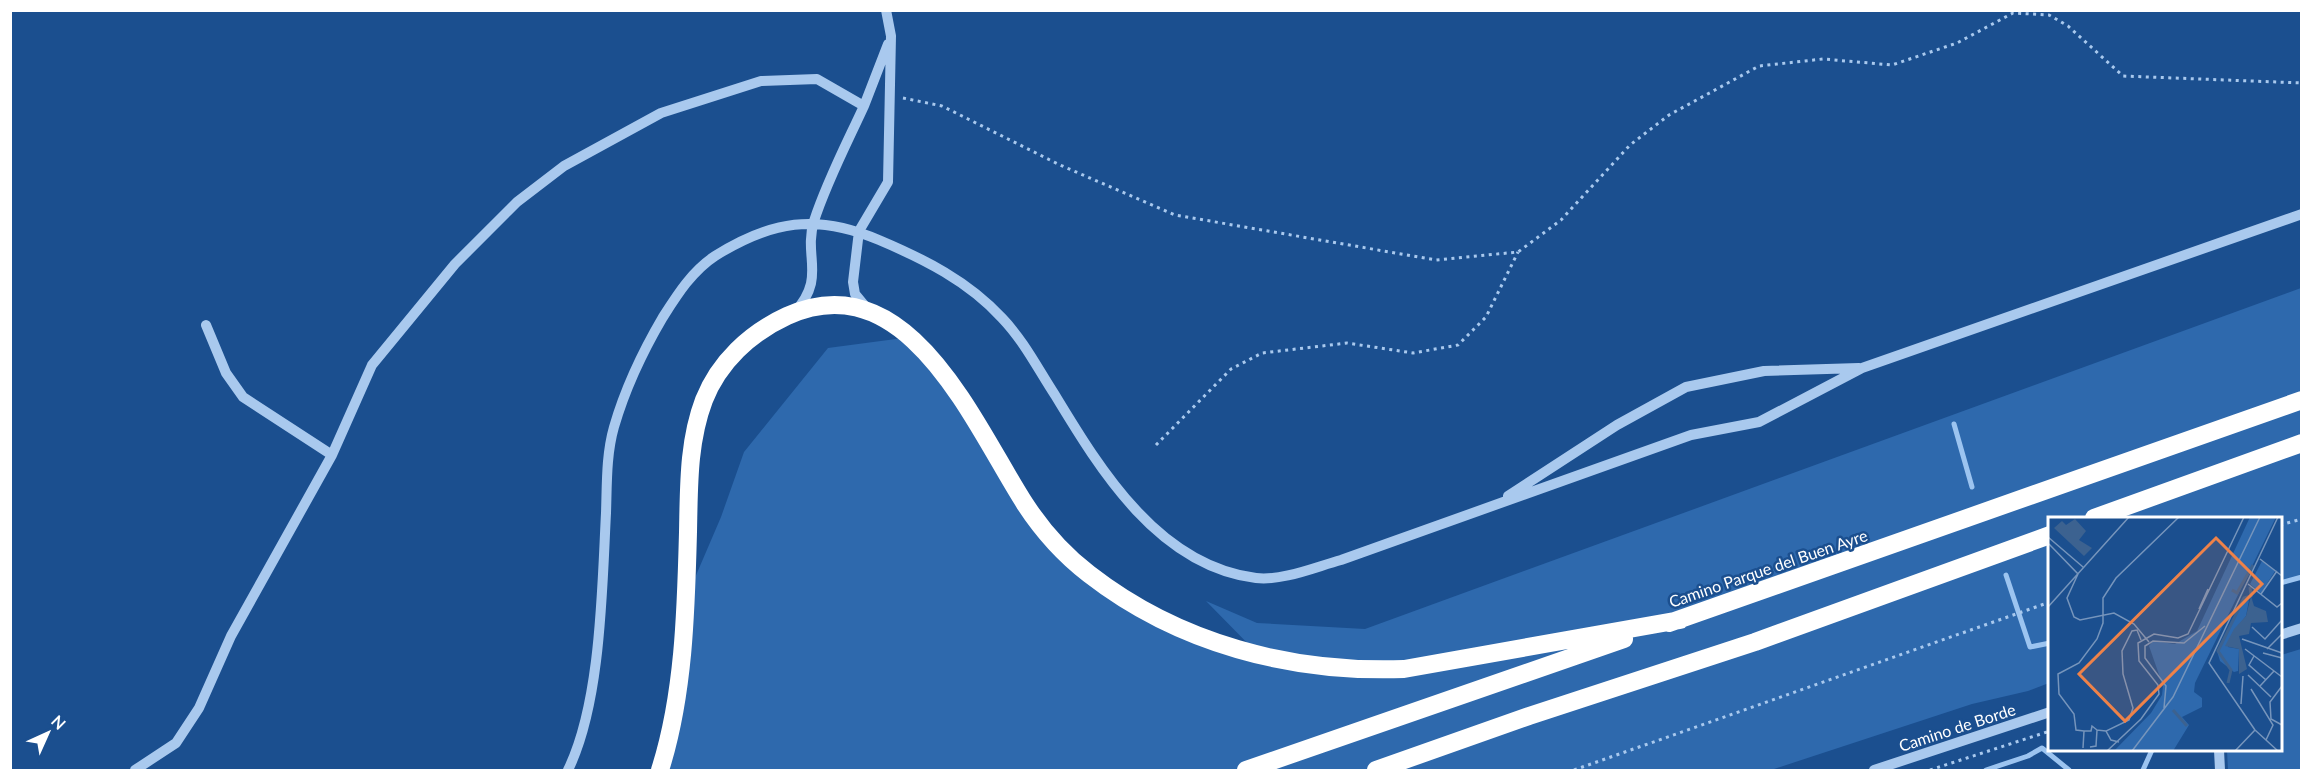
<svg xmlns="http://www.w3.org/2000/svg" width="2312" height="781" font-family="Lato,sans-serif">
  <style>
    .green { fill: #2e69ad }
    .lines { fill: none; stroke-linecap: round; stroke-linejoin: round }
    .stream { stroke: #9cc4f0; stroke-width: 5 }
    .path { stroke: #a9c9ee; stroke-width: 3; stroke-dasharray: 3 4.5; stroke-linecap: butt }
    .minor { stroke: #a9c9ee; stroke-width: 10 }
    .highway { stroke: #fff; stroke-width: 18 }
    .labels { text-anchor: middle; dominant-baseline: central; stroke-width: 5; stroke-linejoin: round; paint-order: stroke }
    .street-label { font-size: 16px; fill: #fff; stroke: #1b4f8f }
    .inset-river { fill: none; stroke: #3c6290; stroke-width: 3 }
    .inset-road { fill: none; stroke: #7695bc; stroke-width: 1.5 }
    .view { fill: #ee8249; fill-opacity: 0.15; stroke: #ee8249; stroke-width: 3 }
    .inset-edge { fill: none; stroke: #fff; stroke-width: 3 }
  </style>
  <rect width="100%" height="100%" fill="#1b4f8f"/>
  <!-- green -->
  <path class="green" d="M2301,288V577L2281,583L2280,518H2050L2049,683L2028,691L1972,704L1771,770H660L685,601L721,517L744,452L828,348L911,337L1026,506L1109,589L1258,654L1206,601L1257,623L1365,629Z
    M2301,649V770H2228L2227,750H2280L2281,655Z"/>
  <g class="lines">
    <!-- stream -->
    <path class="stream" d="M1954,424L1972,487
      M2006,575L2030,647L2050,643
      M2280,583L2302,577
      M1986,770L2028,756L2042,748L2069,770
      M2143,770L2152,750"/>
    <!-- path -->
    <path class="path" d="M903,98L942,106L1060,165L1175,215L1436,260L1518,252L1561,220L1630,145L1669,115L1759,66L1823,59L1892,65L1957,43L2013,13L2049,15L2068,26L2123,76L2302,83
      M1156,445L1231,369L1262,353L1347,343L1413,353L1458,345L1486,317L1518,252
      M2280,525L2302,519
      M1574,770L2050,602
      M1930,770L2050,731"/>
    <!-- minor -->
    <path class="minor" d="M864,106L888,44
      M869,311L855,294L853,282L859,231L888,182L891,36L886,10
      M206,325L226,373L243,397L332,455
      M1508,496L1617,425L1686,387L1764,371L1859,368
      M2280,635L2302,628
      M2219,750L2220,770
      M135,770L176,743L199,708L231,636L332,455L372,365L455,264L517,202L564,166L661,113L761,81L817,79L864,106C847,143 827,181 814,221C803,258 827,277 794,313
      M568,770C601,703 602,589 606,513C607,485 606,455 614,427C625,389 643,351 663,317C677,295 692,271 715,256C771,221 816,213 879,240C924,259 968,281 1002,318C1024,341 1038,369 1055,395C1101,471 1159,566 1256,578C1283,581 1315,567 1341,560L1691,435L1759,422L1862,368L2302,214
      M1874,770L2050,712"/>
    <!-- highway -->
    <path class="highway" d="M2094,518L2302,443
      M1669,623L2302,400
      M660,770C684,695 686,610 688,532C689,487 688,442 704,400C719,362 750,333 787,316C908,261 974,425 1025,504C1042,530 1063,554 1089,574C1179,644 1291,673 1404,669L1680,620
      M1246,770L1624,639
      M1376,770L1529,716L1755,642L2050,535"/>
  </g>
  <g class="labels">
    <!-- street labels -->
    <g class="street-label">
      <text transform="translate(1768 568) rotate(-19)">Camino Parque del Buen Ayre</text>
      <text transform="translate(1957 727) rotate(-18)">Camino de Borde</text>
    </g>
  </g>
  <!-- overview -->
  <g transform="translate(2048 517)">
    <rect width="234" height="234" fill="#1b4f8f"/>
    <path d="M202,0H228L147,166L146,175L154,181V190L134,200L141,208L125,234H66L103,196L114,178L115,169L101,129L105,124L127,127L149,114ZM214,44L227,54L213,76L202,67ZM201,83L198,99L185,115L180,130L191,132L190,154L186,155L172,144L169,134L193,88Z" fill="#2e69ad"/>
    <path d="M27,2L38,14L31,23L44,31L36,39L6,11L14,4L18,8ZM203,79L206,89L218,94L220,105L203,106L201,117L191,119L199,152L191,157V132L177,129L186,112L198,99Z" fill="#3c6290"/>
    <path class="inset-river" d="M184,73L189,76L205,48M180,166L183,153L170,134L196,81L203,79L202,70M125,193L139,209"/>
    <path class="inset-road" d="M0,20L35,50M1,27L30,57L19,81L26,100L32,103L66,96L86,107L101,125M212,42L234,59M200,67L229,90L234,86M213,77L229,54M0,90L81,0M151,92L160,72M204,110L217,122L234,103M194,122L234,136M197,132L234,160M219,132L234,117M215,136L234,141M206,139L201,148L218,163M200,158L223,180M212,169L226,154M234,169L222,185L223,202L234,208M203,172L225,208L218,223M193,187L195,159M116,191L118,169L97,141V129L105,124L136,126L157,109M207,213L161,146L230,0M207,213L230,234M36,214L28,213L26,197L11,177L10,157L31,146L49,122L55,106V81L68,61L131,0M71,225L63,223L58,214L81,203L85,191L75,157L74,134L84,114L89,113L93,123M42,230L48,229L49,213L58,214M35,231L36,214H43L44,209L49,213M59,234L93,202L111,177L110,168L91,144L90,126L106,117L130,121L140,117L196,0M84,234L125,180L212,0M187,234L207,213"/>
    <path class="view" d="M168,21L214,67L77,204L31,157Z"/>
    <rect width="234" height="234" class="inset-edge"/>
  </g>
  <!-- border -->
  <rect width="2312" height="781" fill="none" stroke="#ffffff" stroke-width="24"/>
  <!-- north arrow -->
  <g transform="translate(48 733) rotate(45)" stroke="#1b4f8f" stroke-width="4.5" paint-order="stroke">
  <path d="M0-4.5L10 22L0 15L-10 22Z" fill="#ffffff"/>
  <text y="-9" font-size="16" font-weight="bold" text-anchor="middle" fill="#ffffff">N</text>
  </g>
</svg>
